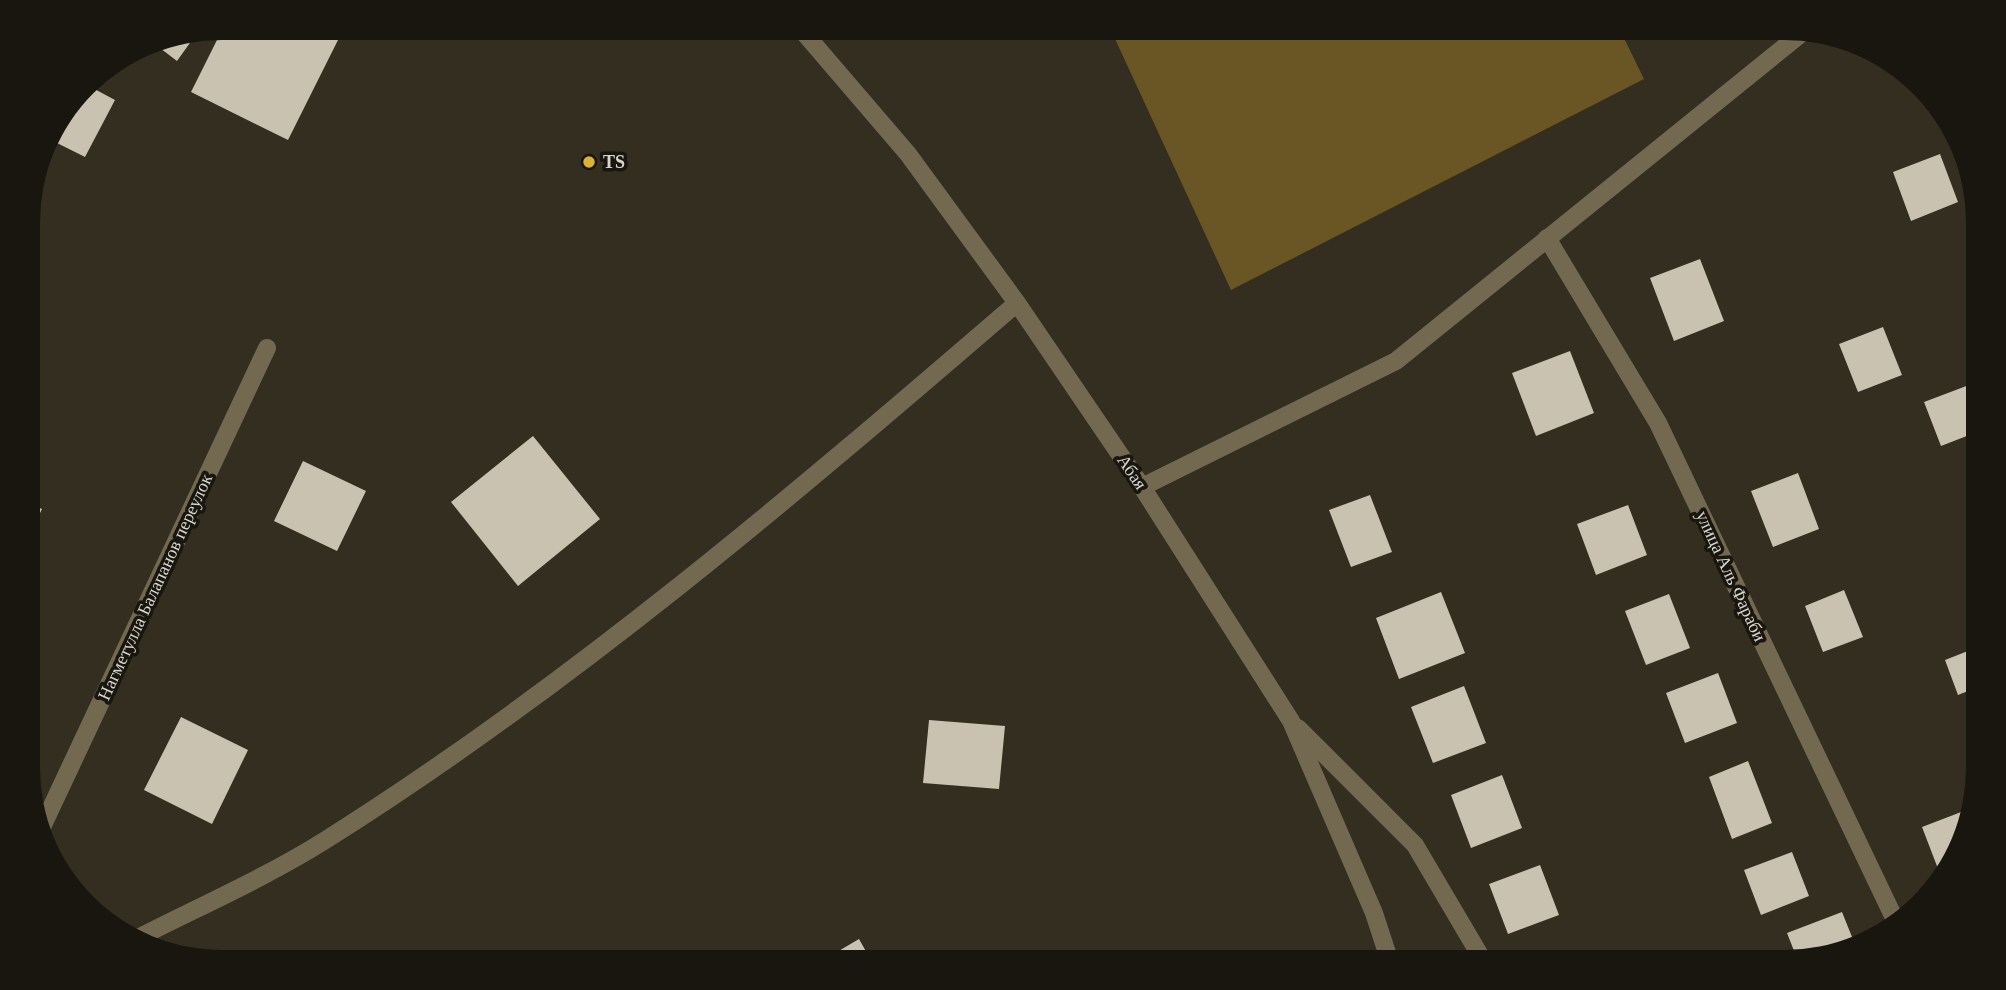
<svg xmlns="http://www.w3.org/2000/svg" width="2006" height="990" font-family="Georgia,serif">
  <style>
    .green { fill: #695624 }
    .building { fill: #c9c2b1 }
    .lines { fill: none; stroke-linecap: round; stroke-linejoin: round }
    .minor { stroke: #736950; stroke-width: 18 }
    .poi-dot { fill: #ddb133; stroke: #191610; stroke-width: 2.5 }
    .labels { text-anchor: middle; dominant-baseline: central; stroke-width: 7; stroke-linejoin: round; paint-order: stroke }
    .poi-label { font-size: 18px; font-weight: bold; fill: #d8d5cc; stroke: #191610; text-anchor: start }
    .street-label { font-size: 18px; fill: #d8d5cc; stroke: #191610 }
  </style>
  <rect width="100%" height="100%" fill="#332e20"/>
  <!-- green -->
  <path class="green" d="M1110,28H1619L1644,79L1231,290Z"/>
  <!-- building -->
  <path class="building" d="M223,28H325L340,36L288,140L191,92Z
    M197,33L177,61L152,42L186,35Z
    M87,85L115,100L85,157L47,138Z
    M1940,154L1958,202L1911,221L1893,172Z
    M1700,259L1724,321L1674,341L1650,278Z
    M1883,327L1902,375L1858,392L1839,344Z
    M1570,351L1594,413L1536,436L1512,373Z
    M1977,382V432L1941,446L1924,402Z
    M533,436L600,519L518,586L451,502Z
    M303,461L366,491L337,551L274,521Z
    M1798,473L1819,529L1773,547L1751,491Z
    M1370,495L1392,552L1351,567L1329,510Z
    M29,503L42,509L29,536Z
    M1628,505L1647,555L1596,575L1577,524Z
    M1844,590L1863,637L1823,652L1805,606Z
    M1441,592L1465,653L1399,679L1376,618Z
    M1669,594L1690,648L1646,665L1625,611Z
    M1978,647V687L1958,695L1945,660Z
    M1718,673L1737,723L1685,743L1666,693Z
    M1464,686L1486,743L1433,763L1411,707Z
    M181,717L248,750L212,824L144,790Z
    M929,720L1005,726L999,789L923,783Z
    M1748,761L1772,823L1732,839L1709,777Z
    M1502,775L1522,828L1471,848L1451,795Z
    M1969,809L1958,853L1940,874L1922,827Z
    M1792,852L1809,896L1761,915L1744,870Z
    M1540,865L1559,915L1508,934L1489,884Z
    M1842,912L1854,942L1798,961L1787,933Z
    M859,939L872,962H820Z
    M1578,953L1581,962H1556V961Z"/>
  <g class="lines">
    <!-- minor -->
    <path class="minor" d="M800,28L908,154L1017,303L1142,487L1291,721L1374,913L1390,962
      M1547,238L1658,423L1897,924
      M1142,487L1396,361L1803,32
      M1298,728L1415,845L1484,962
      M43,825L267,348
      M134,940C196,908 265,878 324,841C572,685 795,494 1017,303"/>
  </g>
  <!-- markers -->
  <circle class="poi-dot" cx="589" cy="162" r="7"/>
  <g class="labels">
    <!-- poi labels -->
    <g class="poi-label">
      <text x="603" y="162">TS</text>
    </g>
    <!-- street labels -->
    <g class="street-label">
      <text transform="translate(1132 472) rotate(56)">Абая</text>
      <text transform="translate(1731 576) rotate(65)">улица Аль Фараби</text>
      <text transform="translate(155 587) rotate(-65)">Нагметулла Балапанов переулок</text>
    </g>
  </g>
  <!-- crop -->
  <path d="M0 0H2006V990H0ZM222 40H1784A182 182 0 0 1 1966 222V768A182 182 0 0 1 1784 950H222A182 182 0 0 1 40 768V222A182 182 0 0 1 222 40Z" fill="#191610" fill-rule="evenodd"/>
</svg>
